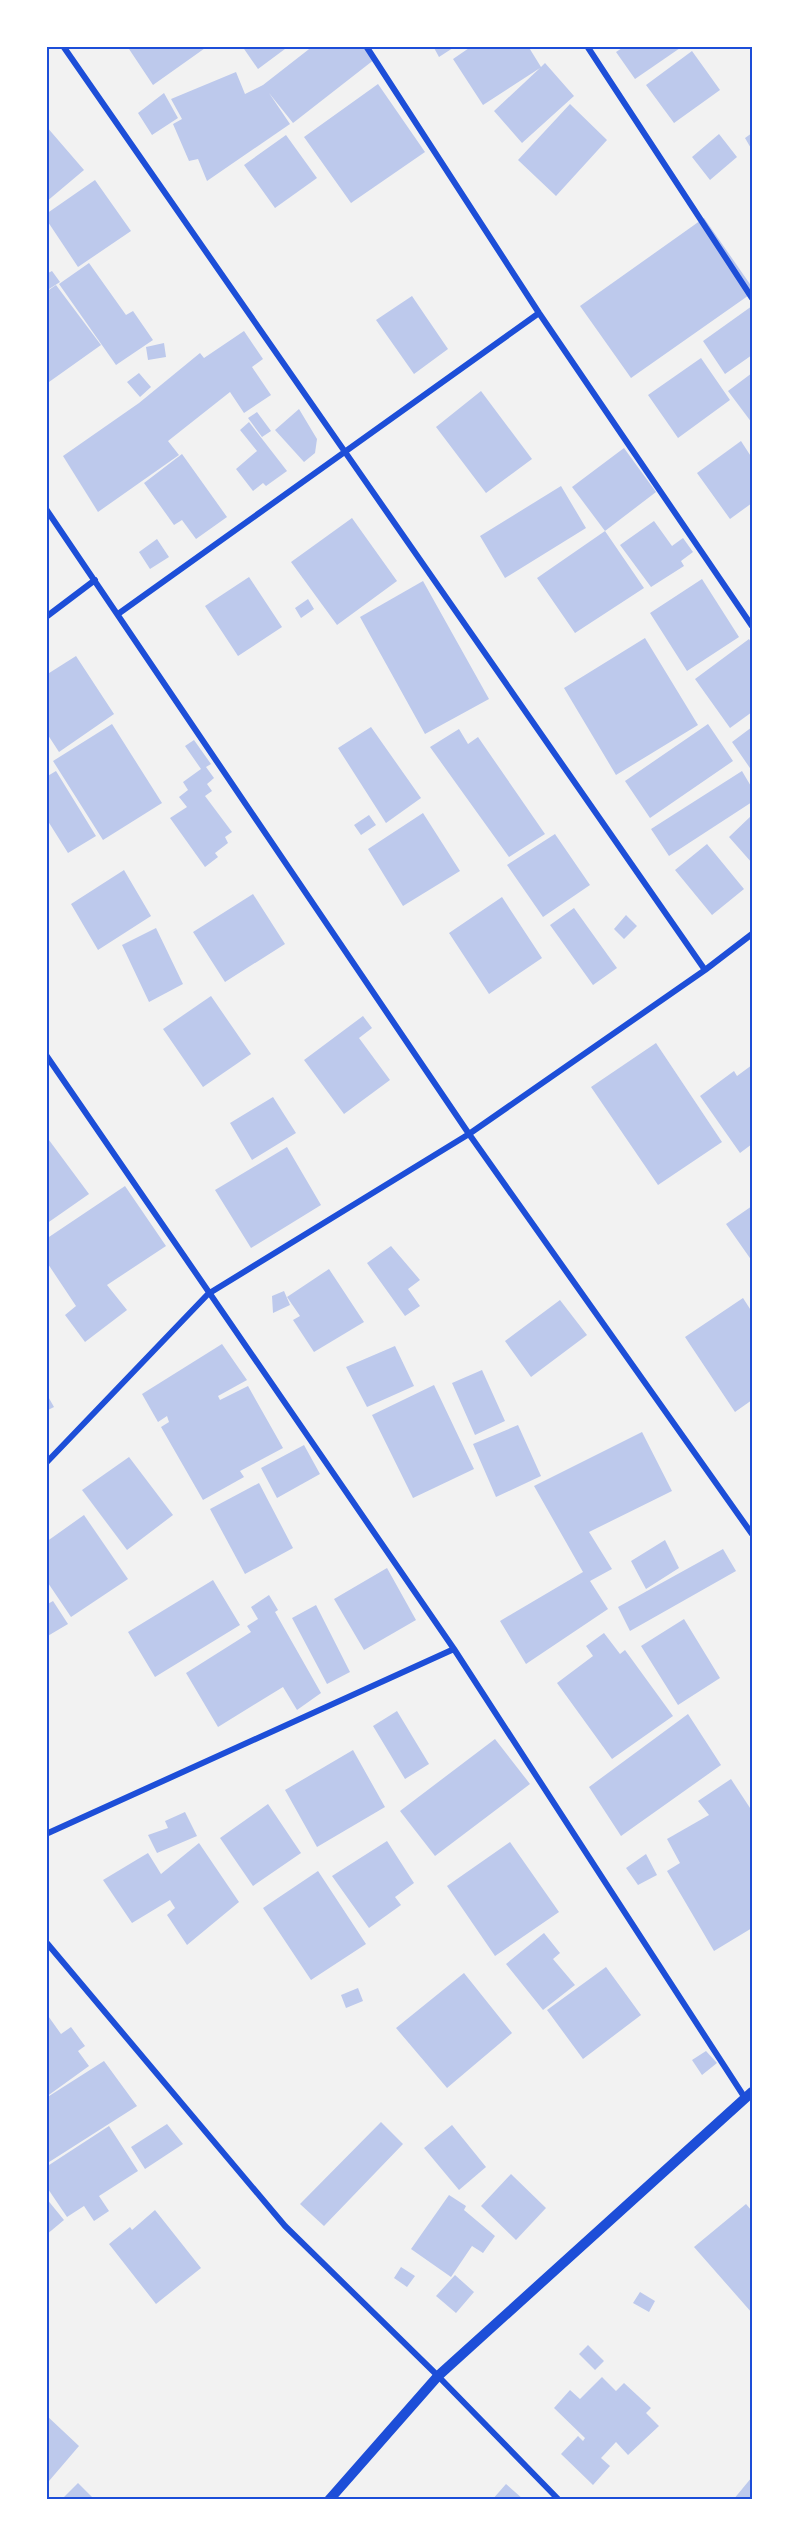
<svg xmlns="http://www.w3.org/2000/svg" width="799" height="2546" font-family="Figtree,sans-serif">
  <style>
    .building { fill: #bdc9ec }
    .lines { fill: none; stroke-linecap: round; stroke-linejoin: round }
    .minor { stroke: #1d4ed8; stroke-width: 6 }
    .tertiary { stroke: #1d4ed8; stroke-width: 10 }
    .neatline { fill: none; stroke: #1d4ed8; stroke-width: 2 }
  </style>
  <rect width="100%" height="100%" fill="#f2f2f2"/>
  <!-- building -->
  <path class="building" d="M127,46H208L153,85Z
    M242,46H289L258,69Z
    M313,46H365L375,59L293,123L269,93L290,124L207,181L198,159L189,161L173,124L182,119L171,99L236,72L245,94L263,85Z
    M433,46H456L439,57Z
    M472,46H528L541,67L545,63L574,96L522,143L494,111L540,68L483,105L453,59Z
    M625,46H683L635,79L616,52Z
    M692,51L720,90L674,123L646,85Z
    M378,84L425,152L351,203L304,137Z
    M164,93L178,118L152,135L138,113Z
    M570,104L607,140L556,196L518,160Z
    M46,126L84,170L46,202Z
    M752,133V150L745,138Z
    M719,134L737,157L710,180L692,157Z
    M286,135L317,178L275,208L244,165Z
    M95,180L131,231L78,267L46,219V214Z
    M704,218L752,287V293L631,378L580,306Z
    M89,263L126,315L133,311L153,340L116,365L59,284Z
    M52,271L60,282L46,291V274Z
    M56,285L101,345L49,382L46,378V292Z
    M412,296L448,349L414,374L376,320Z
    M752,306V355L725,374L703,341Z
    M244,331L263,359L252,367L271,395L244,413L230,392L168,441L179,455L98,512L63,456L139,403L200,353L204,358Z
    M164,343L166,357L148,360L146,347Z
    M701,358L730,400L678,438L648,395Z
    M139,373L151,387L140,397L127,382Z
    M752,373V423L728,391Z
    M481,391L532,459L486,493L436,427Z
    M299,409L317,439L315,453L304,462L275,430Z
    M257,412L271,431L262,437L248,418Z
    M249,422L287,471L266,486L263,483L253,491L236,469L257,451L240,430Z
    M741,441L752,458V503L730,519L697,473Z
    M624,448L656,492L605,531L644,588L575,633L537,578L605,531L572,487Z
    M182,454L227,517L196,539L182,520L174,525L144,483Z
    M561,486L586,528L505,578L480,536Z
    M352,518L397,581L337,625L291,562Z
    M654,521L672,546L683,538L693,552L681,561L684,566L651,587L620,545Z
    M157,539L169,557L150,569L139,552Z
    M249,577L282,627L238,656L205,606Z
    M702,579L739,637L687,671L650,613Z
    M423,581L489,699L425,734L360,617Z
    M308,599L314,609L301,618L295,608Z
    M645,638L698,725L616,775L564,688Z
    M749,639L752,644V712L730,728L695,679Z
    M76,656L114,714L59,752L46,732V675Z
    M112,724L162,803L103,840L53,761Z
    M708,724L733,761L650,818L625,781Z
    M371,727L421,798L386,823L338,748Z
    M752,727V771L732,742Z
    M459,729L468,744L478,737L545,834L509,857L430,747Z
    M194,740L211,764L206,767L214,778L207,784L212,791L205,796L232,832L225,837L228,843L215,853L218,857L205,867L170,818L187,807L179,797L188,790L183,782L201,769L185,746Z
    M56,771L96,836L68,853L46,818V777Z
    M742,771L752,788V802L669,856L651,829Z
    M423,813L460,871L403,906L368,849Z
    M369,815L376,825L361,835L354,825Z
    M752,815V863L729,837Z
    M555,834L590,885L543,917L507,865Z
    M707,844L744,889L712,915L675,870Z
    M124,870L151,916L98,950L71,904Z
    M253,894L285,944L225,982L193,932Z
    M502,897L542,958L489,994L449,933Z
    M574,908L617,968L593,985L550,925Z
    M626,915L637,926L624,939L614,929Z
    M156,928L183,984L149,1002L122,945Z
    M211,996L251,1054L203,1087L163,1029Z
    M363,1016L372,1028L359,1038L390,1080L344,1114L304,1060Z
    M656,1043L722,1142L658,1185L591,1087Z
    M752,1065V1144L740,1153L700,1096L734,1071L737,1076Z
    M273,1097L296,1133L252,1160L230,1123Z
    M46,1136L89,1194L46,1224Z
    M287,1147L321,1205L251,1248L215,1190Z
    M125,1186L166,1246L107,1285L127,1310L85,1342L65,1315L76,1306L46,1261V1239Z
    M752,1206V1261L726,1224Z
    M391,1246L420,1280L408,1289L420,1306L405,1316L367,1263Z
    M329,1269L364,1322L314,1352L293,1320L300,1316L287,1297Z
    M284,1291L290,1305L273,1313L272,1296Z
    M743,1298L752,1312V1400L735,1412L685,1337Z
    M560,1300L587,1335L531,1377L505,1341Z
    M222,1344L247,1380L218,1396L220,1400L248,1386L283,1448L240,1471L244,1477L203,1500L161,1427L169,1422L167,1416L158,1422L142,1394Z
    M395,1346L414,1386L367,1407L346,1367Z
    M482,1370L505,1421L475,1435L452,1383Z
    M434,1385L474,1469L413,1498L372,1415Z
    M46,1393L54,1407L46,1411Z
    M518,1425L541,1476L496,1497L473,1444Z
    M642,1432L672,1491L589,1532L612,1569L590,1581L608,1609L526,1664L500,1621L583,1572L534,1486Z
    M304,1445L320,1474L277,1498L261,1468Z
    M129,1457L173,1515L127,1550L82,1490Z
    M259,1483L293,1548L245,1574L210,1509Z
    M84,1515L128,1579L71,1617L46,1580V1542Z
    M665,1540L679,1568L646,1589L631,1561Z
    M723,1549L736,1571L630,1631L618,1607Z
    M387,1568L416,1620L364,1650L334,1599Z
    M213,1580L240,1625L155,1677L128,1632Z
    M269,1595L278,1610L275,1612L321,1693L297,1710L283,1687L218,1727L186,1673L251,1632L247,1626L258,1619L251,1607Z
    M53,1601L68,1624L46,1637V1605Z
    M316,1605L350,1672L327,1684L292,1618Z
    M684,1619L720,1678L678,1705L641,1646Z
    M604,1633L620,1654L625,1650L673,1716L612,1759L557,1683L593,1656L586,1646Z
    M397,1711L429,1764L405,1779L373,1726Z
    M688,1714L721,1765L621,1836L589,1787Z
    M495,1739L530,1784L435,1856L400,1811Z
    M353,1750L385,1807L317,1847L285,1790Z
    M731,1779L752,1811V1928L714,1951L667,1871L680,1863L667,1839L709,1815L698,1801Z
    M268,1804L301,1853L253,1886L220,1838Z
    M185,1812L197,1836L157,1853L148,1835L168,1828L165,1821Z
    M387,1841L414,1883L395,1897L401,1905L369,1928L332,1876Z
    M510,1842L559,1912L495,1956L447,1886Z
    M199,1843L239,1902L187,1945L167,1915L175,1908L170,1900L132,1923L103,1880L148,1853L161,1874Z
    M646,1854L657,1875L638,1885L626,1868Z
    M318,1871L366,1944L311,1980L263,1908Z
    M544,1933L560,1953L553,1959L575,1985L543,2010L506,1964Z
    M606,1967L641,2015L583,2059L547,2010Z
    M464,1973L512,2033L447,2088L396,2028Z
    M358,1988L363,2001L346,2008L341,1995Z
    M46,2013L61,2034L71,2027L85,2046L78,2051L89,2066L46,2097Z
    M706,2051L717,2063L702,2075L692,2060Z
    M104,2061L137,2106L46,2164V2098Z
    M381,2122L403,2144L324,2226L300,2204Z
    M167,2124L183,2144L145,2169L131,2147Z
    M452,2125L486,2167L459,2190L424,2148Z
    M109,2126L138,2171L99,2196L109,2211L94,2221L84,2206L67,2217L46,2186V2167Z
    M511,2174L546,2208L516,2240L481,2206Z
    M449,2195L466,2206L464,2210L495,2236L483,2253L472,2246L451,2277L411,2249Z
    M46,2198L64,2220L46,2235Z
    M746,2204L752,2211V2313L694,2247Z
    M155,2210L201,2268L156,2304L109,2244L130,2227L132,2230Z
    M401,2267L415,2276L407,2287L394,2278Z
    M455,2275L474,2292L456,2313L436,2296Z
    M640,2292L655,2301L649,2312L633,2303Z
    M588,2345L604,2361L595,2370L579,2354Z
    M602,2377L616,2391L624,2383L651,2408L646,2413L659,2426L628,2455L616,2442L601,2458L610,2466L593,2485L561,2454L578,2436L583,2441L585,2438L554,2408L570,2390L580,2399Z
    M46,2415L79,2446L49,2481L46,2479Z
    M752,2477V2500H733Z
    M78,2483L95,2500H61Z
    M506,2484L524,2500H492Z"/>
  <g class="lines">
    <!-- minor -->
    <path class="minor" d="M63,46L705,970
      M366,46L539,313L752,626
      M587,46L752,298
      M46,509L469,1134L752,1534
      M118,614L539,313
      M46,617L95,580
      M46,1055L454,1649L745,2098
      M46,1463L208,1294L469,1134L705,970L752,934
      M46,1834L454,1649
      M46,1942L285,2226L438,2376L559,2500"/>
    <!-- tertiary -->
    <path class="tertiary" d="M329,2500L438,2376L752,2092"/>
  </g>
  <!-- border -->
  <rect width="799" height="2546" fill="none" stroke="#ffffff" stroke-width="96"/>
  <rect x="48" y="48" width="703" height="2450" class="neatline"/>
</svg>
